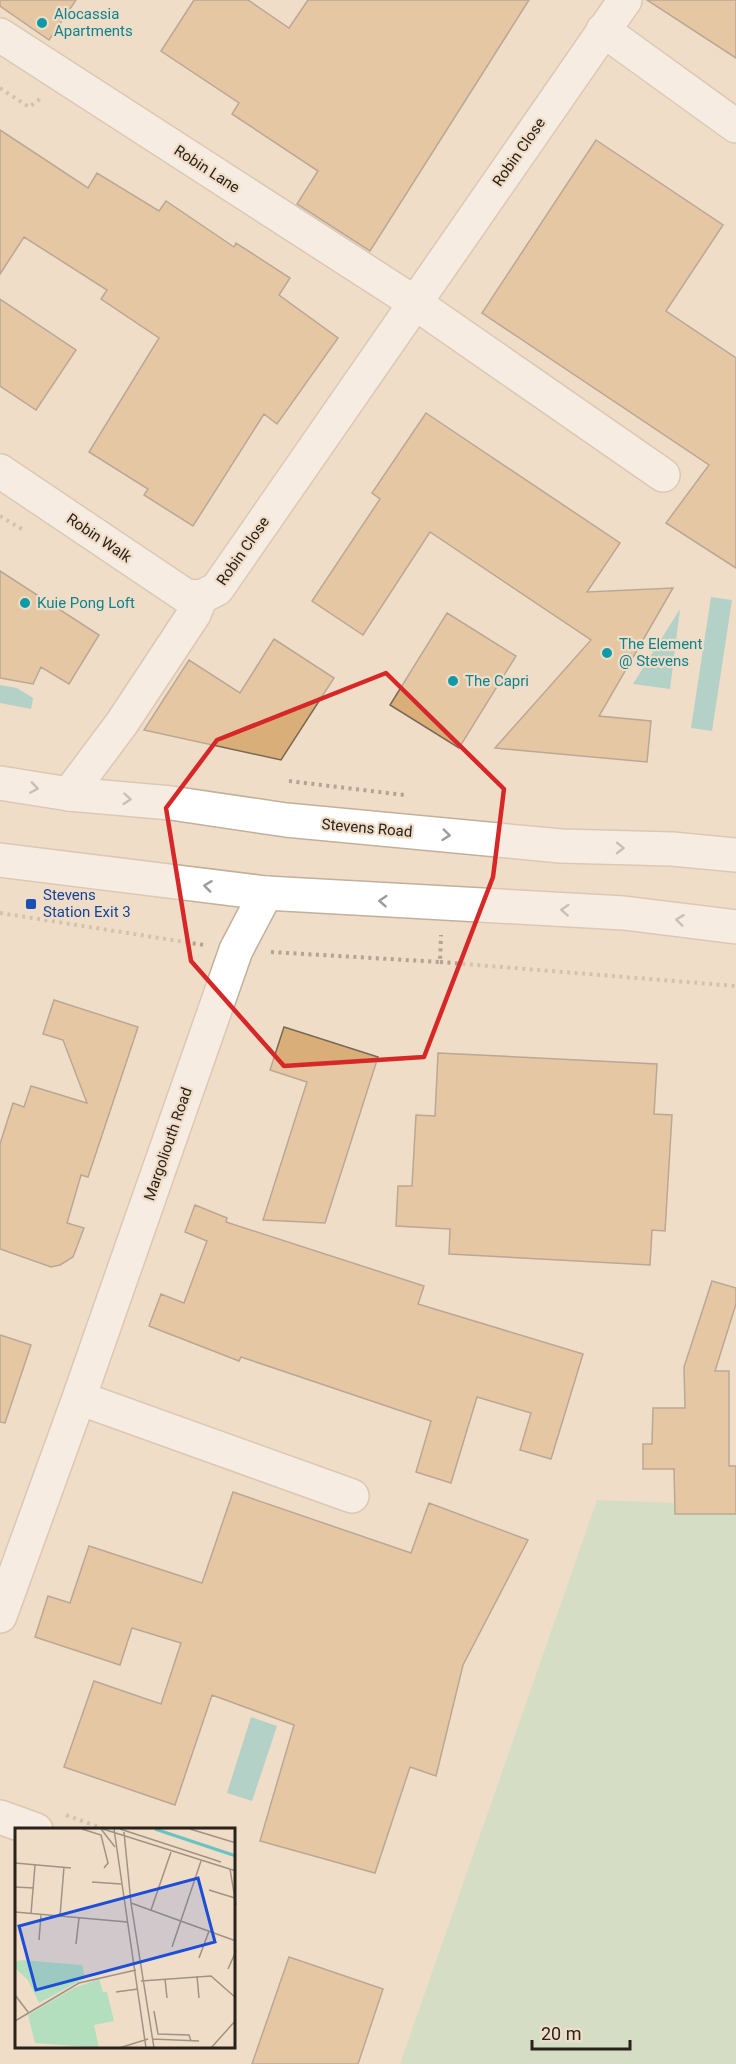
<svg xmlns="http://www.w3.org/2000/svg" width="736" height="2064" font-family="Roboto,sans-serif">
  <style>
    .green { fill: #b3dfbf }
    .water { fill: #69c3c3 }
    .building { fill: #d9ae78; stroke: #786855; stroke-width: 1.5 }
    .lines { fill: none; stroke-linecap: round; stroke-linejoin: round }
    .street-casing { stroke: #c1b09b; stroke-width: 36 }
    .secondary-casing { stroke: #c1b09b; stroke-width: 36 }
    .path { stroke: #b2a392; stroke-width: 4; stroke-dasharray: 3 4.5; stroke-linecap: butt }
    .street { stroke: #fff; stroke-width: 33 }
    .secondary { stroke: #fff; stroke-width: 33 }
    .oneway { stroke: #9f9c98 }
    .marked { fill: none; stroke: #d62828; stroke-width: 4.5; stroke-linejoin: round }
    .culture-dot { fill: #0f9aa8; stroke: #f0ddc8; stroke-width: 2 }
    .transit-dot { fill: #1a4fb4; stroke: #f0ddc8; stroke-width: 2 }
    .labels { text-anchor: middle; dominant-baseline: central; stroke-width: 4.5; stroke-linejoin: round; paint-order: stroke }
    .culture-label { font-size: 15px; fill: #0d838f; stroke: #f0ddc8; text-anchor: start }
    .street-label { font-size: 15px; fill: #29231b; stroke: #f0ddc8 }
    .transit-label { font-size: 15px; fill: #164399; stroke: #f0ddc8; text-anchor: start }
    .inset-river { fill: none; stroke: #69c3c3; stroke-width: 3 }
    .inset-road { fill: none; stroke: #a09383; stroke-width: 1.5 }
    .view { fill: #1d4ed8; fill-opacity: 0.15; stroke: #1d4ed8; stroke-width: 3 }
    .inset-edge { fill: none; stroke: #29231b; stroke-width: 3 }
  </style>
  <rect width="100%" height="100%" fill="#f0ddc8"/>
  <!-- green -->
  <path class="green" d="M597,1500L736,1505V2064H400Z"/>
  <!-- water -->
  <path class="water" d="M711,597L732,600L712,731L691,728Z
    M680,609L670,689L633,684Z
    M0,685L17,688L33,698L31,709L0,703Z
    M251,1717L277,1726L252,1801L227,1793Z"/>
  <!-- building -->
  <path class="building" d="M0,0H76L49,40L0,6Z
    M194,0H248L289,28L308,0H529L370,251L297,204L318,171L232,114L239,103L161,51Z
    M647,0H736V58Z
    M0,130L88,188L97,173L159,211L166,201L234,247L236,243L290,278L279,295L338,338L277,424L264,414L193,526L144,495L148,489L89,452L159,338L101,299L107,290L24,237L0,274Z
    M596,140L723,225L666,311L736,358V568L666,523L709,465L482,313Z
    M0,299L76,350L36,410L0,386Z
    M426,413L620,543L587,592L673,588L599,716L651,721L647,762L495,748L591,640L430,532L363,635L312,601L380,499L372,493Z
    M0,571L99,635L69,684L41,667L33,684L0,678Z
    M447,613L516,656L459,748L390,705Z
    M274,639L334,678L281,760L144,730L189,660L240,693Z
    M54,1000L138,1027L88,1177L81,1175L67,1223L84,1228L73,1257L60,1265L51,1267L0,1249V1144L13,1103L24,1107L31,1086L87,1103L63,1040L43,1034Z
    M284,1027L378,1057L325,1223L263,1220L307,1082L270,1070Z
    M438,1053L657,1064L654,1114L672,1115L665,1231L652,1230L650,1265L449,1254L450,1229L396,1226L398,1186H412L416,1115L435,1116Z
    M195,1205L227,1218L226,1222L424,1286L418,1304L583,1354L551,1459L520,1450L531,1413L477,1397L451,1483L416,1472L431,1421L241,1357L239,1361L149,1326L161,1294L184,1303L207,1241L185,1232Z
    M712,1281L736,1288V1304L715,1371H729V1466H736V1514H675L674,1469H643V1444H652L653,1408H685L684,1367Z
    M0,1335L31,1345L5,1423L0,1422Z
    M233,1492L411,1553L429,1503L528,1540L463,1665L436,1776L410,1767L375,1873L260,1841L294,1725L212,1695L175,1805L64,1767L94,1681L161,1704L181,1643L132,1628L120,1665L35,1637L48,1596L70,1603L89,1546L202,1583Z
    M289,1957L383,1989L358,2064H252Z"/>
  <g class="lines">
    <defs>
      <path id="street" d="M603,30L736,126
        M0,35L415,303L663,475
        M0,471L186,596L201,597
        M69,794L122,723L194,614L201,597L217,589L625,0
        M79,1398L352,1496
        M0,1616L79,1398L236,950L266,893
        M0,1817L36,1830"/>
      <path id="secondary" d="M0,783L69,794L171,803L286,820L561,846L672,849L736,855
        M0,860L266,893L624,913L736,927"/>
    </defs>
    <!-- street casing -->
    <use href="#street" class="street-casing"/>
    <!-- secondary casing -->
    <use href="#secondary" class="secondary-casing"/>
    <!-- path -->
    <path class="path" d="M0,88L29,107L40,99
      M0,516L25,531
      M289,781L404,795
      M0,913L204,945
      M271,952L440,962L441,935
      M440,962L736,986
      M66,1815L107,1830"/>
    <!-- street -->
    <use href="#street" class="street"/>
    <!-- secondary -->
    <use href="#secondary" class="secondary"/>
  </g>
  <!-- one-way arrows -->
  <defs><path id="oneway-chevron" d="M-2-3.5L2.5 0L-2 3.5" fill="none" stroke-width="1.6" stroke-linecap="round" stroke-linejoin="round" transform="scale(1.5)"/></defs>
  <g class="oneway">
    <use href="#oneway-chevron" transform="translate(34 788) rotate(9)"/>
    <use href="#oneway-chevron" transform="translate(127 799) rotate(5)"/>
    <use href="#oneway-chevron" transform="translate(446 835) rotate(6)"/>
    <use href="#oneway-chevron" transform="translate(620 848) rotate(1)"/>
    <use href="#oneway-chevron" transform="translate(208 886) rotate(-173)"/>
    <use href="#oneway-chevron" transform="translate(383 901) rotate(-176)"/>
    <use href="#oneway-chevron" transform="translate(565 910) rotate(-177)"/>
    <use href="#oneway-chevron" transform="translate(680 920) rotate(-173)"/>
  </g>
  <!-- marked area -->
  <path d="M0 0H736V2064H0ZM386,673L504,789L493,877L424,1057L284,1066L191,961L166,808L217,740Z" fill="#f0ddc8" fill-opacity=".55" fill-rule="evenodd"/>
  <path class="marked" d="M386,673L504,789L493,877L424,1057L284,1066L191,961L166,808L217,740Z"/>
  <!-- markers -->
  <g class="culture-dot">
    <circle cx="42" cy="23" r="6"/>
    <circle cx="25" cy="603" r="6"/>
    <circle cx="607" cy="653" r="6"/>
    <circle cx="453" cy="681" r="6"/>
  </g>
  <rect class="transit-dot" x="25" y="898" width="12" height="12" rx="3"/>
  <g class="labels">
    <!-- culture labels -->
    <g class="culture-label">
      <text x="54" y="14">Alocassia<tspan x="54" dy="17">Apartments</tspan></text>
      <text x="37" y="603">Kuie Pong Loft</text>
      <text x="619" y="644">The Element<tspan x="619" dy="17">@ Stevens</tspan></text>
      <text x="465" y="681">The Capri</text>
    </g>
    <!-- street labels -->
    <g class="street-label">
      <text transform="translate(519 152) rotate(-55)">Robin Close</text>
      <text transform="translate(207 169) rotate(33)">Robin Lane</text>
      <text transform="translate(99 538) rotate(34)">Robin Walk</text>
      <text transform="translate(243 551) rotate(-55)">Robin Close</text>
      <text transform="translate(367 828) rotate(5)">Stevens Road</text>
      <text transform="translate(168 1144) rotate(-71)">Margoliouth Road</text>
    </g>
    <!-- transit labels -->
    <g class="transit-label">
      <text x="43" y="895">Stevens<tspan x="43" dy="17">Station Exit 3</tspan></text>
    </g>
  </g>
  <!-- overview -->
  <g transform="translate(15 1828)">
    <rect width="220" height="220" fill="#f0ddc8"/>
    <path d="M6,132L67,137L70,150L24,175L13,152L0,140V134ZM84,151L88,164H92L99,193L79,197L84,220L20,215L13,187L59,160Z" fill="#b3dfbf"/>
    <path class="inset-river" d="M140,1L221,28"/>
    <path class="inset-road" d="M67,1L86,7L93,35L89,40M86,1L100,19M88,1L221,43M99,1L131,220M105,1L206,34M175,1L221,15M109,4L116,75L139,220M0,35L56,40M215,41L221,77M77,54L106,56M0,59L19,60M194,62L220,70M116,75L221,113M136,82L156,24M0,84L112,94M16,86L20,37M45,88L49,39M24,112L26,87M61,116L64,90M157,119L186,33M184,130L194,103M213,141L221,123M182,148L184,170M150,151L152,170M126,153L196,148L221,170M101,164L123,161M0,167L13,184M139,183L143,206L174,207L176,213M0,193L64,155L121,142M137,211L184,213M104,220L133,211M196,220L221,192"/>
    <path class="view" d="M183,50L200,114L21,162L4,98Z"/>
    <rect width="220" height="220" class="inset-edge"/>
  </g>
  <!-- scale -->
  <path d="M532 2040v9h98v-9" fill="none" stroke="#29231b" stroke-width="3"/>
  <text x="541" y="2040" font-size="18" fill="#29231b" stroke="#f0ddc8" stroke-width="4.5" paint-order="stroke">20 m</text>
</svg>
